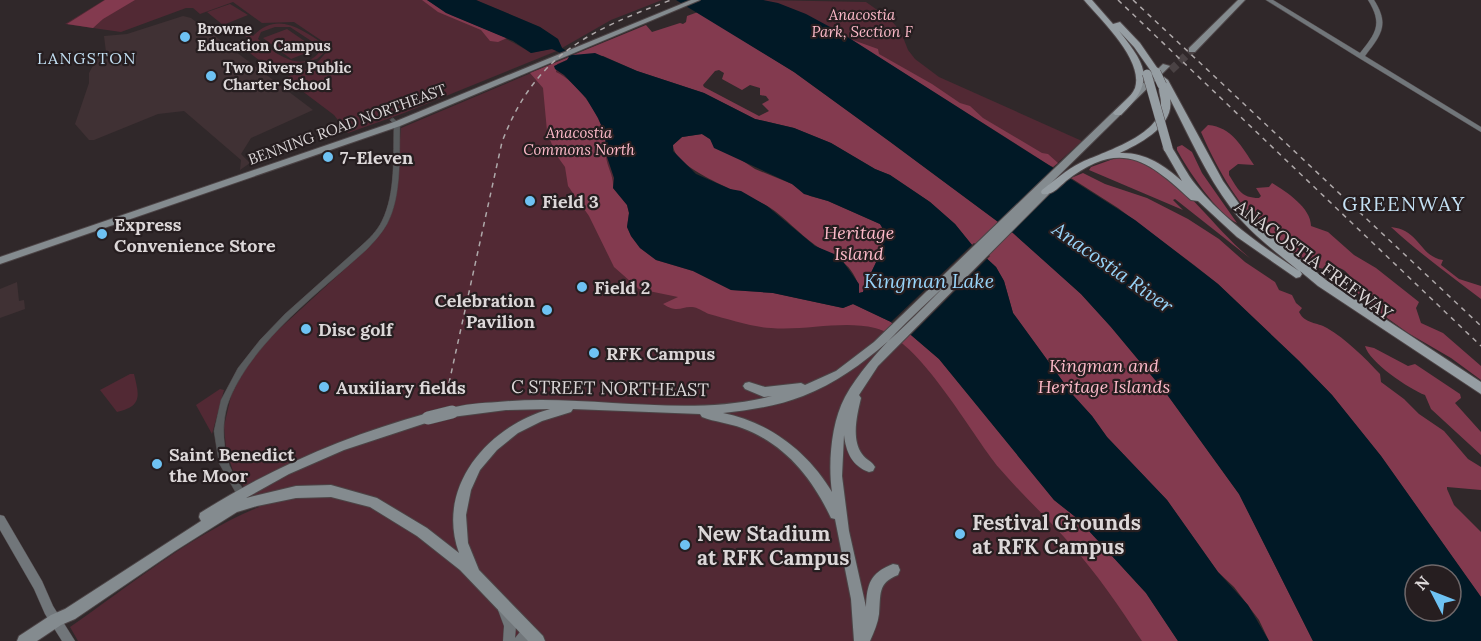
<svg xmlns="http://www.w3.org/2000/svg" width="1481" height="641" font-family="Lora,serif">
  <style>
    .built { fill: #403134 }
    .green { fill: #522934; fill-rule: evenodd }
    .forest { fill: #833a4f; fill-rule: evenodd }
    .water { fill: #011926; fill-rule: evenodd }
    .pier { fill: #30282a }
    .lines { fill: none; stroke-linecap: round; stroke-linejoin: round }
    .primary-tunnel { stroke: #4a4244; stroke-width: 8; stroke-dasharray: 8 4; stroke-linecap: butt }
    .tertiary-casing { stroke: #4c4446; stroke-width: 1 }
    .secondary-casing { stroke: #4c4446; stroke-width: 1 }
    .primary-casing { stroke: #4c4446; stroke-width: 2 }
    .motorway-casing { stroke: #4c4446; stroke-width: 2 }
    .tertiary { fill: #585b5d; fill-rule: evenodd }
    .secondary { fill: #71767a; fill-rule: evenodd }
    .primary { fill: #848b8f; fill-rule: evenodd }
    .motorway { fill: #969ea3; fill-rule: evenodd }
    .rail { stroke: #aea8a9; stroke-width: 1.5; stroke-dasharray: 5 5; stroke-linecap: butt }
    .primary-bridge-casing { stroke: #4c4446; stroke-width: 14; stroke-linecap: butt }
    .motorway-bridge-casing { stroke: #4c4446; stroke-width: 10; stroke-linecap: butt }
    .primary-bridge { stroke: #848b8f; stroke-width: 13 }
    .motorway-bridge { stroke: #969ea3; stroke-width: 9 }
    .poi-dot { fill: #6ec2f3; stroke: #261e20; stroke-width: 2 }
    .labels { text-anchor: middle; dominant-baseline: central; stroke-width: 4.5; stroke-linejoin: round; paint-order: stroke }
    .far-park-label { font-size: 15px; font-style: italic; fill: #fdbac9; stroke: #261e20 }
    .far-poi-label { font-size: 15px; font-weight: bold; fill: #dcd7d8; stroke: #261e20; text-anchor: start }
    .far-street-label { font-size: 15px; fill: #dcd7d8; stroke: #261e20 }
    .far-neighbourhood-label { font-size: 16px; letter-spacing: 1.5px; fill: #c4e1f4; stroke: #261e20 }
    .poi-label { font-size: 18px; font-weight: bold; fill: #dcd7d8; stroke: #261e20; text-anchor: start }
    .park-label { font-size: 18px; font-style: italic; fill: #fdbac9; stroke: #261e20 }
    .street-label { font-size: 18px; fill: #dcd7d8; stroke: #261e20 }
    .neighbourhood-label { font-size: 20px; letter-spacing: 1.5px; fill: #c4e1f4; stroke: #261e20 }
    .water-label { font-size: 20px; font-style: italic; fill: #98d4f9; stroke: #261e20 }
    .near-poi-label { font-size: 21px; font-weight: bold; fill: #dcd7d8; stroke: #261e20; text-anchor: start }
  </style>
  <rect width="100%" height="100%" fill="#30282a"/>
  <!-- built -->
  <path class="built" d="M183,16L191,18L313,110L251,138L241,154L250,163L240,170L241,160L184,111L158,114L94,140H89L75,124L89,83V73L96,60L106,52L104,36L127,34Z
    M17,282L19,301L24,300L25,309L0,318V289Z"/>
  <!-- green -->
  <path class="green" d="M104,0H427C460,22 499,32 531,53L550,49L559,50L404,113L348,133L334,115L285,78L296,73L284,65L272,70L242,47L253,43L262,49L240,32L245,31L253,36C277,10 303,30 325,45V52L317,59L293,65L301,71L315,65L331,47L294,22L262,23L233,2L200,14L193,8H186L121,32L65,24ZM275,27H290L319,46L320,51C303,75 274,53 258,39L261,32Z
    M476,0H662L611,20L562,48L558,39L540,27Z
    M763,0L866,2L890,19L901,32L908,50L915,59L939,77L1082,141L1053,167Z
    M230,4L248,15L223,25L207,12Z
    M287,29L316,49L291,59L263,38Z
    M569,57L746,286L891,322L911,335L1054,500L1117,561L1178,641H78L70,627C131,585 190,535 259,507L233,471L226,449L224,426L231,396L244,370L263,344L372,244L386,226L394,207L401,128Z
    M130,374H134C139,395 143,406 117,412L100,390Z
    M220,389L224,390L212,434L196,405Z"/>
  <!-- forest -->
  <path class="forest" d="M105,0H135L103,19L93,28L67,24Z
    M422,0H427L451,15L507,38L498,42L490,41L481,30L438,12Z
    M698,12L794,72L889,141L1013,233L1081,294L1111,327L1166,393L1239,494L1313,641H1269L1259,620L1234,587L1218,572L1167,500L1107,437L1092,416L1072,394L1013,313L1004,281L996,267L972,245L955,224L930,202L890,175L875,169L831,143L794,128L755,119L704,93L637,71L603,56L573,55L646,25L652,32L680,23L683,24L686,22L687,16ZM719,70L724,73L722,79L742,90L750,85L760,88V95L766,96L769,100L762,104L769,111L759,116L704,87L703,85L715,71Z
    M850,39L878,49L879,54L932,84L960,103L970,106L983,118L1042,153L1048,154L1058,163L1053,167L1049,165Z
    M569,57L567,60L557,64L556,72C577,82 597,110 604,133C607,141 606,148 606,156C607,168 614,175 613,188L627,205L629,213L627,227L631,236L640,248L656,260L693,271L731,290L773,293L843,308L853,304L891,322L911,335L939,359L1054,500L1078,519L1146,593L1178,641H1142C1120,608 1098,575 1072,546C1049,519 1023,496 1000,469C970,433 920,339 875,328C842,320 805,331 771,328C751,327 728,319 709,314C704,312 697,307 692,307C682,306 678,314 663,304L678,297L639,289L614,267L589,216L568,186L565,167L555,153L547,131L543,88L530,73Z
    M1208,125C1232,127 1242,147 1254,165L1238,164L1229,171V175C1238,189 1241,198 1259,198L1261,196L1256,188L1269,187L1272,183C1287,192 1311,208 1311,226L1328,232L1354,255L1376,268L1419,302L1416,308L1421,323L1443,333L1481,366V380L1451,358L1408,333L1365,302L1348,282L1349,275C1338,263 1335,270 1324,269C1319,268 1312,265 1307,262C1255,233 1224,185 1201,132Z
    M702,134L755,169L792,184L810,196L828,201L880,224C893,241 868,273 863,292L859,293C860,284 853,271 846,265C838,256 824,252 815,245C798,233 786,218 769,207C748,194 674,171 673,145L682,137Z
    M1182,145L1192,152L1202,173L1237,223C1218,215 1187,169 1177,150V147Z
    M1116,158C1126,158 1139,157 1148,163C1188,187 1215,229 1251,259L1175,199L1173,200L1183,210L1089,170L1091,167Z
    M1083,173L1105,184L1147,198L1188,219L1219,239L1245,262L1275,282L1279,290L1292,295L1296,303L1302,308L1299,312C1305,324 1317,322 1327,328C1346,339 1365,358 1380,374L1381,382L1404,399L1419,414L1444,431L1468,459L1481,467V490L1447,487V489L1454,505L1481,532V597L1381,456L1332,395L1299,361L1218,284L1194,265L1118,208L1071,178Z
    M1391,227C1420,230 1420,257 1443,260L1441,265L1459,279L1481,286V299C1451,276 1419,253 1391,227Z
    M1365,346L1374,348L1408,366L1415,364L1460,394L1461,398L1455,403L1481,432V455L1431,409L1425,395C1409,389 1369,362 1365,346Z"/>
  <!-- water -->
  <path class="water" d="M427,0H476L483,3L540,27L558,39L562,48L573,55L595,53L637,71L704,93L755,119L794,128L831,143L875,169L890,175L930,202L955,224L972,245L996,267L1004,281L1013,313L1072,394L1092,416L1107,437L1167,500L1218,572L1248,605L1269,641H1178L1146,593L1078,519L1054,500L939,359L911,335L891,322L853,304L843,308L773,293L731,290L693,271L656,260L640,248L631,236L627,227L629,213L627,205L613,188L614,178L606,154L605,134L598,118L586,98L564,75L555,69L554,66L567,60L569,57L552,49L531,53L513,41L446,13ZM702,134L710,139L714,148L792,184L804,194L828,201L880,224C893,241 868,273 863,292L859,293V284L839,256L815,246L767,206L741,191L730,189L696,174L673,151V145L682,137Z
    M676,0H763L778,3L806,14L843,34L1135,220L1218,284L1299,361L1332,395L1381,456L1481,597V641H1313L1239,494L1166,393L1111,327L1081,294L1013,233L889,141L794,72ZM1415,575H1451V611H1415Z"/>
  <!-- pier -->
  <path class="pier" d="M974,243L990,256L911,335L891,322Z"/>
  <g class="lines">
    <!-- primary-tunnel -->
    <path class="primary-tunnel" d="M1171,70L1192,50"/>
    <defs>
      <path id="tertiary" d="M393,118L400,124C399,155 402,196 387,224C382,233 374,242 366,250C320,292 255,339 230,398C222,417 222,441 228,461C231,473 242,485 247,497L246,500L243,501L240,500L219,463L214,431L221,400L238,368L260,340L285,314L361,246C369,239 377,231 382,221C396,193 393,155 394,124L390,120Z"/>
      <path id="secondary" d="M1266,0H1273L1360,53C1376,33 1383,24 1368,0H1374C1390,25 1381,35 1365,56L1481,127V132L1359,58Z
        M0,515L4,516L42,581L53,606L75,641H62L45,614L34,589L0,530Z
        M504,604L508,606L516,626L515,638L524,627L528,625L532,627L534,631L528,641H503L504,626L498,610L500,606Z"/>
      <path id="primary" d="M691,0H700L400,126L0,264V257L394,122Z
        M1238,0H1245L1195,52H1189V48Z
        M1163,64L1170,66L1042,192H1047L1049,194L878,366L859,395L861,398C857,415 851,439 862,454C866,460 872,461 875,467L873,471L869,472C852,466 846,452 844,435L842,476L849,531L866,607C867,584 870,573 893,564L898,565L900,570L898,575C877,583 881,595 879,614C878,623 874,632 870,641H854L851,599L835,519L831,518C812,478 785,444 742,428C729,423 715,422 702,417L700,414L573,409L571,412L542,421L518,433L497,450L480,470L471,490L466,515L468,543L479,570L543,636L545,641H528L460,570L417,536L370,507L331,497L296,498L257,506L237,512L175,551L75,619L61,625L37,641H17L19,636L51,615L65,609L201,521L199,517L200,513C273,467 345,436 428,413L432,415L434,418L432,421L344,450L289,474L246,498L296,486L331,485L377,498L427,528L459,553C435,486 489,426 550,409L506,410L452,417L448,415L446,412L448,409C463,404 482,403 498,402C587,393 685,419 772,396L764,397L745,389L743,386L745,383L749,382L765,387L801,383L805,385L836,371L874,342ZM960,271C923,308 870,352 845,397C831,423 828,464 832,492C808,452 769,422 723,413C750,410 778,406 803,396C867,371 912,318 960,271Z"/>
      <path id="motorway" d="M1084,0H1092L1113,24L1120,22L1140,43L1160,72L1153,74L1134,47L1119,31C1147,66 1156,81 1121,115H1115L1113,113C1120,105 1131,98 1135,88C1144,60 1100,19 1084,0Z
        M1164,77L1168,80L1223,181L1240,205L1264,230L1326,280L1481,382V394L1318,286L1300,271L1302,274L1300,277L1296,278L1237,237L1198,201L1191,200C1147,159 1120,139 1066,181C1059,187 1052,196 1042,194L1041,192L1042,190C1055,180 1066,170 1080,163C1103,152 1163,135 1161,103C1161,98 1159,93 1159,89L1163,86L1160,80ZM1170,99C1189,136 1206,175 1231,208C1250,233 1275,251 1299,271C1262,246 1224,220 1196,185C1186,173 1180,159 1171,146H1165L1163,148L1182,181C1164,165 1145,152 1120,153C1139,144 1175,126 1170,99Z"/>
    </defs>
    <!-- tertiary casing -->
    <use href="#tertiary" class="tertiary-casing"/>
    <!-- secondary casing -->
    <use href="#secondary" class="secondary-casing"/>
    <!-- primary casing -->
    <use href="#primary" class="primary-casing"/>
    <!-- motorway casing -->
    <use href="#motorway" class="motorway-casing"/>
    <!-- tertiary -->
    <use href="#tertiary" class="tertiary"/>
    <!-- secondary -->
    <use href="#secondary" class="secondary"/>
    <!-- primary -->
    <use href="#primary" class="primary"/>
    <!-- motorway -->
    <use href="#motorway" class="motorway"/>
    <!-- rail -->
    <path class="rail" d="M1118,0L1481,346
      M1133,0L1481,326
      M449,383L502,142C535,55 588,31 671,0"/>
    <defs>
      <path id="primary-bridge" d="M428,418L452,412"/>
      <path id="motorway-bridge" d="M1156,72L1162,85
        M1147,74L1168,148"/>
    </defs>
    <!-- primary-bridge casing -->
    <use href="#primary-bridge" class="primary-bridge-casing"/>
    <!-- motorway-bridge casing -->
    <use href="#motorway-bridge" class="motorway-bridge-casing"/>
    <!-- primary-bridge -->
    <use href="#primary-bridge" class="primary-bridge"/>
    <!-- motorway-bridge -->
    <use href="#motorway-bridge" class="motorway-bridge"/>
  </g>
  <!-- markers -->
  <g class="poi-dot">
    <circle cx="185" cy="37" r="6"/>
    <circle cx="211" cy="76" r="6"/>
    <circle cx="328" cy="157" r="6"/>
    <circle cx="530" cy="201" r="6"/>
    <circle cx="102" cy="234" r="6"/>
    <circle cx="582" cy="287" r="6"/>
    <circle cx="547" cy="310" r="6"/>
    <circle cx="306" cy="329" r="6"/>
    <circle cx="594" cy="353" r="6"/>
    <circle cx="324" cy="387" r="6"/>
    <circle cx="157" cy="464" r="6"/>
    <circle cx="960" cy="534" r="6"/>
    <circle cx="685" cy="545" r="6"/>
  </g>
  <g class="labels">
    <!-- far-park labels -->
    <g class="far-park-label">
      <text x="862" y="14">Anacostia<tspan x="862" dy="17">Park, Section F</tspan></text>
      <text x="579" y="132">Anacostia<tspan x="579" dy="17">Commons North</tspan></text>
    </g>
    <!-- far-poi labels -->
    <g class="far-poi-label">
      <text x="197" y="28">Browne<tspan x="197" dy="17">Education Campus</tspan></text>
      <text x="223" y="67">Two Rivers Public<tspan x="223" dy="17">Charter School</tspan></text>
    </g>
    <!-- far-street labels -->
    <g class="far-street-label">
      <text transform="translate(347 124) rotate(-20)">BENNING ROAD NORTHEAST</text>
    </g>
    <!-- far-neighbourhood labels -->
    <g class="far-neighbourhood-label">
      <text x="87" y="58">LANGSTON</text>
    </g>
    <!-- poi labels -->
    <g class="poi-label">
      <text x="340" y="157">7-Eleven</text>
      <text x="542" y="201">Field 3</text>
      <text x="114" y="224">Express<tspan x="114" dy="21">Convenience Store</tspan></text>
      <text x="594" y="287">Field 2</text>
      <text x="535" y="300" text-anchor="end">Celebration<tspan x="535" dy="21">Pavilion</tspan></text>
      <text x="318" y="329">Disc golf</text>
      <text x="606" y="353">RFK Campus</text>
      <text x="336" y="387">Auxiliary fields</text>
      <text x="169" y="454">Saint Benedict<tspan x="169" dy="21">the Moor</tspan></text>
    </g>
    <!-- park labels -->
    <g class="park-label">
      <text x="859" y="232">Heritage<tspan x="859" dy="21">Island</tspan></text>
      <text x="1104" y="365">Kingman and<tspan x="1104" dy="21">Heritage Islands</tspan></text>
    </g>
    <!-- street labels -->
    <g class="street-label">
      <text transform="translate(1314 260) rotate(36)">ANACOSTIA FREEWAY</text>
      <text transform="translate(610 388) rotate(1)">C STREET NORTHEAST</text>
    </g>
    <!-- neighbourhood labels -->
    <g class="neighbourhood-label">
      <text x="1404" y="203">GREENWAY</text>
    </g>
    <!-- water labels -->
    <g class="water-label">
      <text transform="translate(1113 267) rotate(35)">Anacostia River</text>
      <text x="929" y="280">Kingman Lake</text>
    </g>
    <!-- near-poi labels -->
    <g class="near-poi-label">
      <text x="972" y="522">Festival Grounds<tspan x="972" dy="24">at RFK Campus</tspan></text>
      <text x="697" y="533">New Stadium<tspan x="697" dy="24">at RFK Campus</tspan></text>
    </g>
  </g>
  <!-- north arrow -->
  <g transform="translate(1433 593) rotate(312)"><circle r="28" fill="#261e20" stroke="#6f686a" stroke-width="1.5"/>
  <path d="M0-4.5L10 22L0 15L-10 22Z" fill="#6ec2f3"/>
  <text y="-9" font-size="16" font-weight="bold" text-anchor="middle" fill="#dcd7d8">N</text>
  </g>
</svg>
